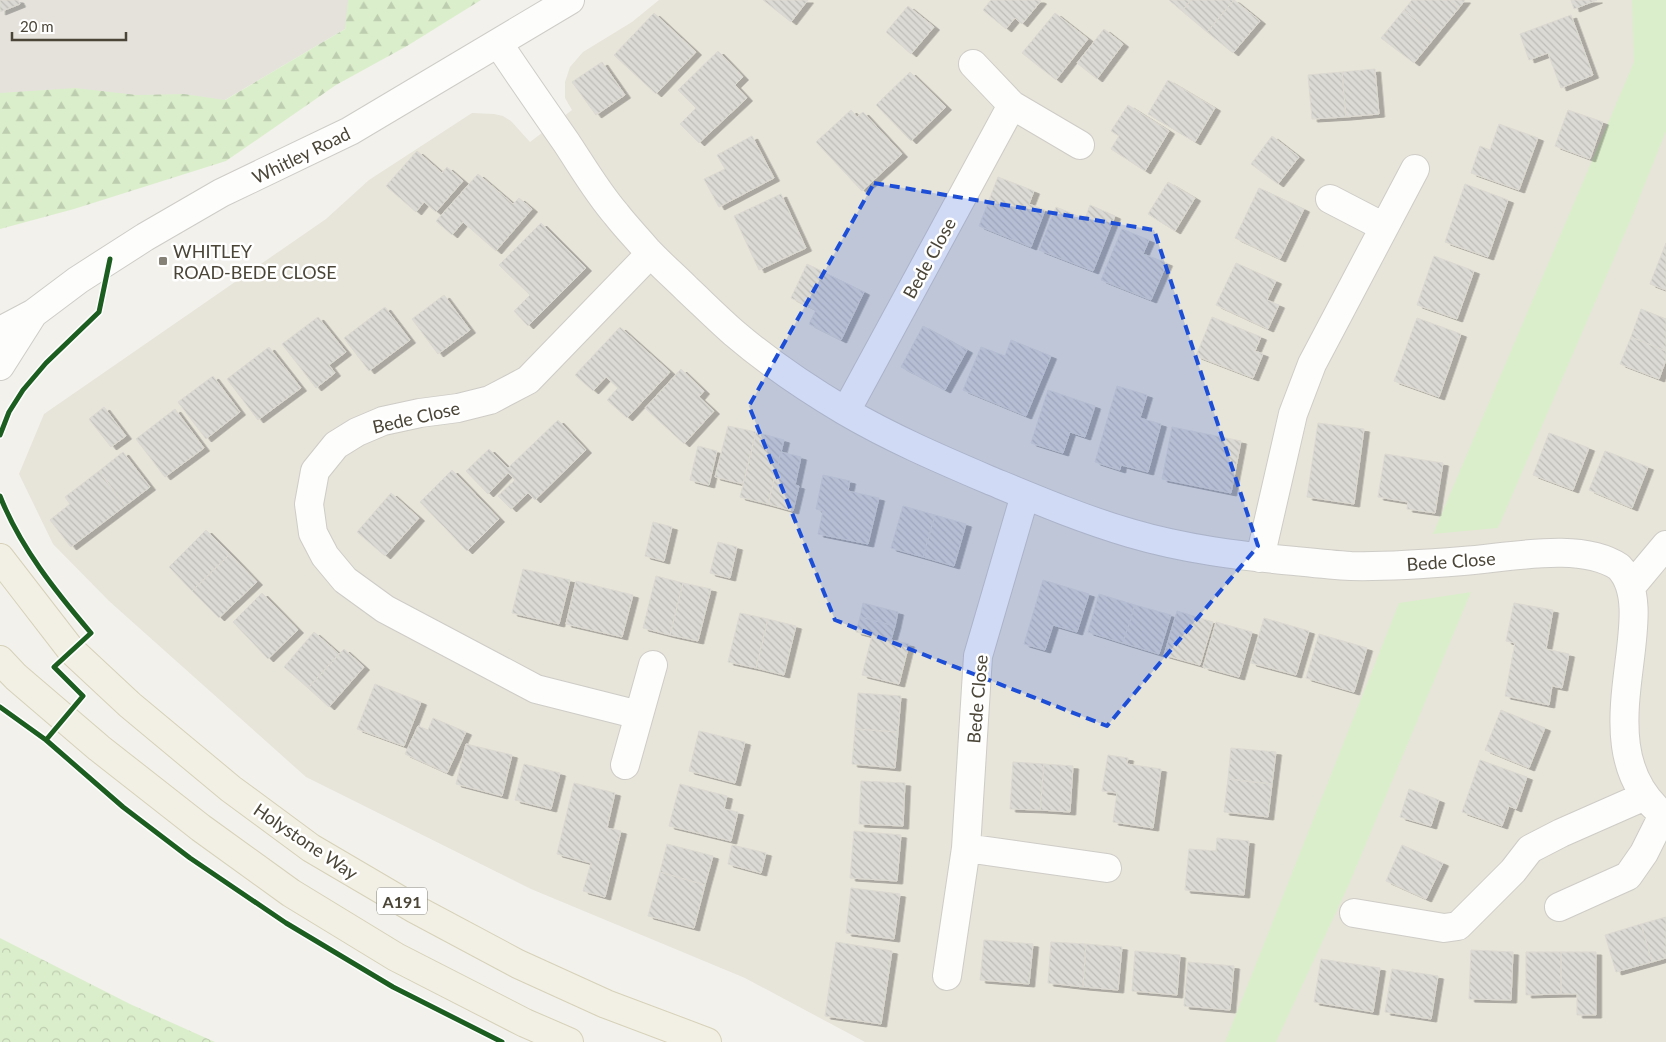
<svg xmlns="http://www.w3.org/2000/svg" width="1666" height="1042" font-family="Lato,sans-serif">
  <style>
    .residential { fill: #e7e4d9 }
    .industrial { fill: #e5e2dc }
    .grass { fill: #dbeecb }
    .forest { fill: url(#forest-firs) }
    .park { fill: url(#park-crowns) }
    .building { fill: url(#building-back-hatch); stroke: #dbd9d1; filter: url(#shadow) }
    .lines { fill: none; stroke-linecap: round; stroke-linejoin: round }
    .minor-casing { stroke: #ceccc6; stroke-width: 30 }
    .major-casing { stroke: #d6d1b8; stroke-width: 30 }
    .minor { stroke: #fdfdfc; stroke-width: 28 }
    .major { stroke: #f2f0e4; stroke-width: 28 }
    .cycleway-casing { stroke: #fff; stroke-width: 8 }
    .cycleway { stroke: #1b5e20; stroke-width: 5 }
    .marked { fill: #1d4ed8; fill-opacity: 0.2; stroke: #1d4ed8; stroke-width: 4; stroke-dasharray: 10 6; stroke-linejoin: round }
    .poi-dot { fill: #858176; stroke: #fff; stroke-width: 2 }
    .labels { text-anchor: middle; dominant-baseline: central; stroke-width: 5; stroke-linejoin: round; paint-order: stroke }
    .shield { fill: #fff; stroke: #807d73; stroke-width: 1 }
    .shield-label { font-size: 16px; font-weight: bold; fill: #4a4537 }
    .street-label { font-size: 18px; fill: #4a4537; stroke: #fff }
    .poi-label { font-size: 18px; fill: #4a4537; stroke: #fff; text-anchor: start }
  </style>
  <defs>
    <pattern id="forest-firs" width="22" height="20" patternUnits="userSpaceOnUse" patternTransform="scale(1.25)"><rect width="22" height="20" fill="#dbeecb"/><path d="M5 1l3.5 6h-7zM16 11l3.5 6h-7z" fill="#bdcdaf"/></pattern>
    <pattern id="park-crowns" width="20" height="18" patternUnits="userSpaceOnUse" patternTransform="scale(1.25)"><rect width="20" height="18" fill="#dbeecb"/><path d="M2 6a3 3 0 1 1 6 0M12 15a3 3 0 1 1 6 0" fill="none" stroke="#bdcdaf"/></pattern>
    <pattern id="building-back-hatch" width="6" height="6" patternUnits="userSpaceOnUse" patternTransform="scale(1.25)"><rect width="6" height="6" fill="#dcdad4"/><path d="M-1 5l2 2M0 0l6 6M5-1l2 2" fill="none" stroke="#bebcb7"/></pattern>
    <filter id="shadow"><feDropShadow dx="5.5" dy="3" stdDeviation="0" flood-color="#0004"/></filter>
  </defs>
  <rect width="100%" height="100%" fill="#f2f1ec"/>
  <!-- residential -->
  <path class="residential" d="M659,0H1666V1042H865L745,978L531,889L306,777L109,601L53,544L19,474L44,414L326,219L369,180L472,113L494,114L503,116L511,121L530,142L572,110L565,98V82L570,67L583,52L632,22Z"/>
  <!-- industrial -->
  <path class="industrial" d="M0,0H394L147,146L0,168Z"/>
  <!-- grass -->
  <path class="grass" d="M1632,0H1666V131L1631,219L1498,528L1433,534L1634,62Z
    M1471,592L1350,882L1276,1042H1225L1399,603Z"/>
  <!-- forest -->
  <path class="forest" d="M348,0H481L407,46L336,85L226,161L74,209L0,229V93L75,88L137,95L184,94L225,100L345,29Z"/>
  <!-- park -->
  <path class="park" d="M0,938L130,1004L215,1042H0Z"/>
  <!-- building -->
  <path class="building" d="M0,0H18L20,4L0,12Z
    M763,0H808L791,22Z
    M991,0H1039L1041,1L1022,24L1015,18L1006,29L983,10Z
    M1169,0H1191L1182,11Z
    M1191,0H1234L1207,32L1182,11Z
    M1234,0L1260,21L1233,53L1207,32Z
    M1412,0H1449L1459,8L1436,36L1404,10Z
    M1449,0H1465L1459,8Z
    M1571,0H1597L1574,9Z
    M908,6L934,27L911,54L886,32Z
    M1404,10L1436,36L1414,63L1381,38Z
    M654,13L696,52L656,94L614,55Z
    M1055,13L1088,39L1056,80L1022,53Z
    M1571,15L1593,75L1561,88L1548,53L1529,60L1520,34Z
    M1104,29L1123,44L1097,79L1077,63Z
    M718,51L743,77L735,85L747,98L699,143L680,124L696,108L678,90Z
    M602,62L625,95L596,115L572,82Z
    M1375,69L1379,114L1346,117L1342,72Z
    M910,72L946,107L911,141L876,105Z
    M1342,72L1346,117L1312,119L1308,75Z
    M1168,80L1215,108L1195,142L1148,114Z
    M1128,105L1169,131L1145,171L1111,149L1119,136L1111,131Z
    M851,110L857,117L863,112L902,154L862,191L816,142Z
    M1568,110L1603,122L1590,159L1555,146Z
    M1499,124L1538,138L1519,190L1471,173L1480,146L1490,150Z
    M752,136L774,178L719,207L704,179L725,169L717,155Z
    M1272,136L1299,157L1278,184L1251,164Z
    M417,151L442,173L447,167L463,181L436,212L424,202L416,212L386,186Z
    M478,174L513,204L519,198L532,209L496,251L463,222L452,235L436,221Z
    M998,177L1034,191L1029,204L1045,210L1031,247L979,226Z
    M1168,182L1195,198L1175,231L1148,214Z
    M1465,184L1508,200L1488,257L1445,242Z
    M1259,188L1304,209L1280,259L1235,238Z
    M781,194L806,248L759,270L734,216Z
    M1090,205L1115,216L1093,271L1039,250L1056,207L1085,219Z
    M541,223L586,268L528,326L514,311L530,295L499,265Z
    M1122,229L1149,240L1143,254L1167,263L1151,300L1101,280Z
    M1666,243V290L1650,284Z
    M1434,256L1474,271L1457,319L1417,305Z
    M1236,263L1276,281L1267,300L1279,305L1268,329L1216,305Z
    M807,264L864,292L841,340L809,324L816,310L791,298Z
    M444,295L470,330L438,354L412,319Z
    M385,307L410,340L369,371L344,338Z
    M1641,309L1666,319V351L1631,337Z
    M318,317L346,352L329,365L335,373L316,388L282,344Z
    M1212,317L1261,337L1255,351L1263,354L1253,378L1196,356Z
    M1417,318L1461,334L1439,397L1394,381Z
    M923,326L967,350L945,390L901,367Z
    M620,327L670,372L627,418L607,400L618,388L606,377L593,391L575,375Z
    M1631,337L1666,351V360L1659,379L1620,364Z
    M1011,340L1051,356L1026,416L963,390L981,347L1005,356Z
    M269,347L301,388L258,420L227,379Z
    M681,369L704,391L699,397L714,411L684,444L645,408Z
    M213,376L240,412L206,439L178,402Z
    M1117,386L1147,395L1140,418L1161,424L1148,472L1121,465L1120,470L1095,462Z
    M1048,390L1095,406L1085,437L1070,432L1063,453L1031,443Z
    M104,407L126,436L111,447L89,419Z
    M175,409L204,448L165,477L136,439Z
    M558,420L586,450L535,500L528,493L511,509L498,496L515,480L508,473L488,494L466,471L489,449L508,468Z
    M1318,423L1364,429L1354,504L1307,497Z
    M728,426L756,432L743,484L715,477Z
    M1172,427L1241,441L1231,493L1162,479Z
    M756,432L784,440L768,504L740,497Z
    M1549,433L1589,448L1573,490L1533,475Z
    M698,446L717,451L709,485L690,480Z
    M1605,451L1648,467L1632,508L1589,490Z
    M123,452L150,487L125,506L99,471Z
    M781,452L801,457L795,485L799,486L793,511L768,504Z
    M1385,454L1443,463L1435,513L1407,509L1408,502L1378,497Z
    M452,470L499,519L467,551L420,502Z
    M99,471L125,506L71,547L50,520L70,504L65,497Z
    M823,475L850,481L848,491L879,498L868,544L818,534L823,511L816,509Z
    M391,493L419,518L385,556L357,532Z
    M903,506L935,515L923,557L891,548Z
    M935,515L966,524L954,566L923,557Z
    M653,522L672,527L664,561L645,556Z
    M206,530L230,554L192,591L169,567Z
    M718,542L737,547L730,578L710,573Z
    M230,554L257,582L219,618L192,591Z
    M523,569L570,580L559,624L512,613Z
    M656,576L683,583L670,635L643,628Z
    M1043,580L1089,594L1077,632L1053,625L1045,650L1024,644Z
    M576,581L633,595L622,637L566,624Z
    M683,583L711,589L698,641L670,635Z
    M262,593L298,630L268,659L233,622Z
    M1099,594L1135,605L1123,643L1088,632Z
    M863,603L898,612L895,626L860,617Z
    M1514,603L1553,610L1546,649L1569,654L1562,688L1552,686L1549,705L1505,696L1515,643L1506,641Z
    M1135,605L1171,615L1159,654L1123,643Z
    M1177,611L1213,622L1200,665L1164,655Z
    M740,613L768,619L756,668L728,662Z
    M860,617L895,626L891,640L909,644L899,684L862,675L872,636L856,632Z
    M1264,618L1309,631L1296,675L1251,663Z
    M768,619L796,626L784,675L756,668Z
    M1216,622L1252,632L1239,677L1203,667Z
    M314,632L339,654L308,688L284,667Z
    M1319,634L1367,648L1354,692L1306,678Z
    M344,649L364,667L329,707L308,688Z
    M375,684L421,702L404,746L357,729Z
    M858,693L901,696L898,732L855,729Z
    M1501,710L1545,728L1529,768L1485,750Z
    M433,718L466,732L447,773L405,754L418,726L428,730Z
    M855,729L898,732L895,768L852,764Z
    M699,731L745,742L735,783L689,771Z
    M466,744L512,755L502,796L456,784Z
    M1231,748L1276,752L1272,784L1228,779Z
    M1108,755L1128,758L1127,764L1161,769L1153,828L1113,822L1117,793L1102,791Z
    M1480,760L1527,777L1516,809L1509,806L1502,826L1462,812Z
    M1013,762L1044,764L1040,810L1010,809Z
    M524,764L560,773L551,809L515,800Z
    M1044,764L1073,766L1070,812L1040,810Z
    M1228,779L1272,784L1268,817L1224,812Z
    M861,781L905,783L903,826L859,824Z
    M574,783L615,793L607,828L621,831L605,897L583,891L591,863L557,854Z
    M680,784L727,796L724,809L738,812L731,841L669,826Z
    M1409,789L1439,800L1431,826L1400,817Z
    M854,831L901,835L897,881L850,878Z
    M1217,838L1249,841L1244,895L1185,890L1189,849L1216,851Z
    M667,844L713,856L705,885L660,872Z
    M732,845L766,853L761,873L728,864Z
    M1402,845L1443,863L1426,899L1386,881Z
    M660,872L705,885L694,928L648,916Z
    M851,888L900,894L894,939L846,933Z
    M1666,917V958L1652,962L1641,924Z
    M1641,924L1652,962L1616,972L1605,935Z
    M984,940L1033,944L1029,984L980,980Z
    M836,942L892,951L881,1024L825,1016Z
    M1051,942L1086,944L1083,987L1048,983Z
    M1086,944L1122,947L1118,990L1083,987Z
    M1471,950L1513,952L1511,1000L1469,999Z
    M1135,951L1180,955L1177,995L1132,991Z
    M1526,952H1561V994L1526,995Z
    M1561,952H1596V1015H1577V994H1561Z
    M1321,959L1380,968L1373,1012L1314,1002Z
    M1188,962L1234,966L1230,1010L1184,1006Z
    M1392,969L1438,976L1431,1019L1385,1012Z"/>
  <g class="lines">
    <defs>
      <path id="minor" d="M498,43C520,76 543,109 566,142C582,166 597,192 616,214C626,227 637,238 647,250C660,264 674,276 687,289C703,304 718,319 734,333C768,362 806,388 845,411C891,438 940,459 989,480C1035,499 1082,519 1130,533C1184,549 1240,556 1295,561C1314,563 1332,565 1351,566C1388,567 1426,564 1463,561C1508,558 1580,541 1619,567C1666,616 1577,748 1666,817
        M973,64L1012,105L1080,145
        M1330,199L1384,227
        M0,331L34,313L78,280L145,237L221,193L350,131L570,0
        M0,366L33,314
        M846,411L1012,105
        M1260,558L1293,414L1312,364L1415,169
        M1635,582L1666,545
        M639,715L536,689L385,609L345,580L325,556L313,533L309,504L315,471L336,445L357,432L383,421L420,413L458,408L490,400L528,380L650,254
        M625,765L653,665
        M966,848L1107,868
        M1559,907L1628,876L1644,853L1663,815
        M1354,913L1444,928L1458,926L1513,871L1530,849L1561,833L1645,796
        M947,976L966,848L978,656L1025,495"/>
      <path id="major" d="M0,558L71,650L130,705L231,789L311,848L415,909L518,964L606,1004L707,1042
        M0,660L16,677L99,748L201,828L291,893L396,957L525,1023L569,1042"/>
    </defs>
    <!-- minor casing -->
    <use href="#minor" class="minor-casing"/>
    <!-- major casing -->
    <use href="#major" class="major-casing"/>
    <!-- minor -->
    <use href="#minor" class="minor"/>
    <!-- major -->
    <use href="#major" class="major"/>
    <defs>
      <path id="cycleway" d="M0,435L9,412L23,390L46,363L99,312L110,259
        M0,496C20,547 56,592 91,633L54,667L83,696L46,740
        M0,707L46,740L123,807L190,858L286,923L393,987L502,1042"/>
    </defs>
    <!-- cycleway casing -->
    <use href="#cycleway" class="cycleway-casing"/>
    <!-- cycleway -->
    <use href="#cycleway" class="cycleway"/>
  </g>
  <!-- marked area -->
  <path class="marked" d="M874,183L1154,230L1258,546L1107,726L835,620L749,406Z"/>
  <!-- markers -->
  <rect class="poi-dot" x="158" y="256" width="10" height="10" rx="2.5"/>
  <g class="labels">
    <!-- shield labels -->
    <rect class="shield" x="377" y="887.5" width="50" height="27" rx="4"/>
    <g class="shield-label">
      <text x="402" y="901">A191</text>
    </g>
    <!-- street labels -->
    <g class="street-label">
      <text transform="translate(301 155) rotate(-26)">Whitley Road</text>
      <text transform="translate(929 258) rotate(-61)">Bede Close</text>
      <text transform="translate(416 417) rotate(-13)">Bede Close</text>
      <text transform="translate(1451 561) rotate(-4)">Bede Close</text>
      <text transform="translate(977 699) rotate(-85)">Bede Close</text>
      <text transform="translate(306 841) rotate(34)">Holystone Way</text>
    </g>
    <!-- poi labels -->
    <g class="poi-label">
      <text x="173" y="251">WHITLEY<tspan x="173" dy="21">ROAD-BEDE CLOSE</tspan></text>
    </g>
  </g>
  <!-- scale -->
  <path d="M12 32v8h114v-8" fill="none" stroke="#4a4537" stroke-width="2.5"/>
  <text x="20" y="32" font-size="15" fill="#4a4537" stroke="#ffffff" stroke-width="4" paint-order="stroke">20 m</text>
</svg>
